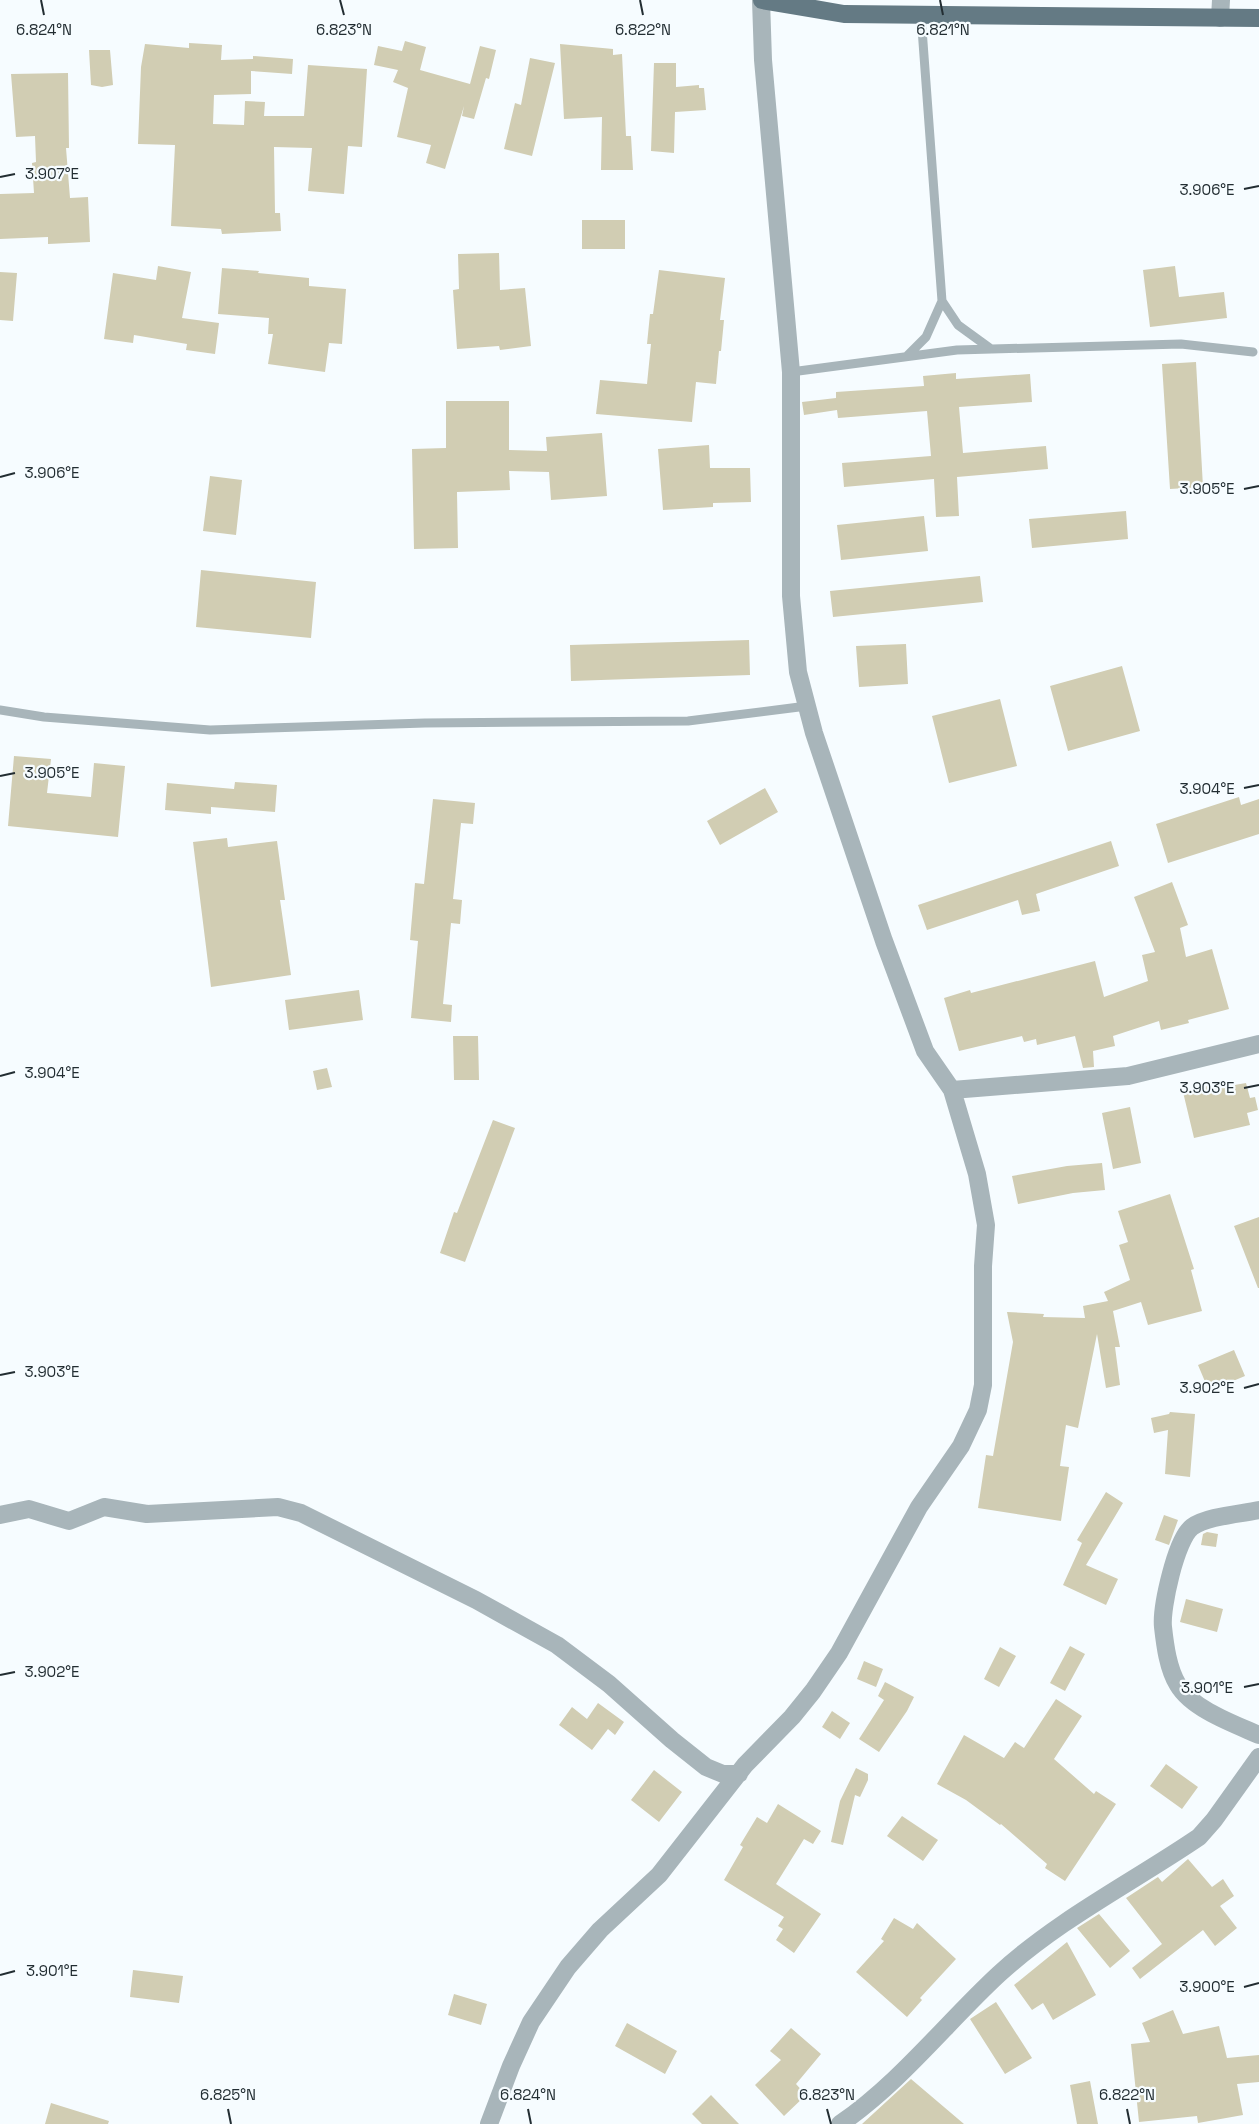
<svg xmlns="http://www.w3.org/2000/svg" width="1259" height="2124" font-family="'Space Grotesk',sans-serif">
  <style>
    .building { fill: #d1cdb3 }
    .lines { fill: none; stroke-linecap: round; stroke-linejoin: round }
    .service { stroke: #a8b5ba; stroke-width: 9 }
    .minor { stroke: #a8b5ba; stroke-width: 18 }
    .primary { stroke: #647a84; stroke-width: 18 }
    .ticks { fill: none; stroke: #222d32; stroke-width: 2 }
    .ticks-label { font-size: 15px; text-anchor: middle; fill: #222d32; stroke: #f6fcff; stroke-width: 4.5; stroke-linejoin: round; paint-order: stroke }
  </style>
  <rect width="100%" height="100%" fill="#f6fcff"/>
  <!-- building -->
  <path class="building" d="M405,41L426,47L420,70L470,84L480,46L496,50L489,79L486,78L474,119L462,116L464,106L445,169L426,163L431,145L397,137L408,88L393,82L398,70L374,65L378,46L402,51Z
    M189,43L222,45L221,60L253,59V56L293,59L292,74L251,71V94L214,95L213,124L244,125L245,101L265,102L264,116H304L308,65L367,69L362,147L348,146L344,194L308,191L312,148L274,147L275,213H280L281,231L222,234L221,229L171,226L175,145L138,144L141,67L145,44L189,48Z
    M560,44L613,49V55L622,54L626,136H631L633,170H601L602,117L564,119Z
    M89,50H110L113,85L102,87L91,85Z
    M530,58L555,63L532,156L504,149L515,103L521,105Z
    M654,63H676V87L699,85V88H704L706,110L675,112L674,153L651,151Z
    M68,73L69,148H66L70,198L88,197L90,242L48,244V237L0,239V194L34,193L32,163L36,162L35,136L16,137L11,74Z
    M582,220H625V249H582Z
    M499,253L500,290L525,288L531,346L500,350L499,346L457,349L453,290L459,289L458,254Z
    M158,266L191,272L182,318L219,323L215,354L186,350L187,344L134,335L133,343L104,339L113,273L156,280Z
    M1175,266L1179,297L1224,292L1227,318L1150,327L1143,270Z
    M222,268L259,271L258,273L309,278V286L346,289L342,344L329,343L325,372L268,364L273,334H268L269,318L218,314Z
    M659,270L725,278L720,320H724L721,351H719L716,384L696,382L692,422L596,414L600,380L647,384L651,344H647L650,314H653Z
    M0,272L17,273L13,321L0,320Z
    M1196,362L1203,487L1170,489L1162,364Z
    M956,373V379L1030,374L1032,402L959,407L963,453L1046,446L1048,469L957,477L959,516L936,517L934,479L844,487L842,463L931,456L927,411L838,418L837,410L804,415L802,402L836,398V392L924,386L923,376Z
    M446,401H509V450L547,451L546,437L602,433L607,496L551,500L549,472L509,471L510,490L457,492L458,548L414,549L412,449L446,448Z
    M709,445L710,468H750L751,502L713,503V507L663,510L658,449Z
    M210,476L242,480L236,535L203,531Z
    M1126,511L1128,539L1032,548L1029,519Z
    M924,516L928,551L841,560L837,525Z
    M201,570L316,582L311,638L196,627Z
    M980,576L983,602L833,617L830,591Z
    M749,640L750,675L571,681L570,645Z
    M906,644L908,684L859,687L856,646Z
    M1122,666L1140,731L1068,751L1050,686Z
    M1000,699L1017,766L949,783L932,716Z
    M14,756L51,759L47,793L91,797L94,763L125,766L118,837L8,826Z
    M235,782L277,785L275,812L211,807V814L165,810L167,783L234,789Z
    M765,788L778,812L720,845L707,821Z
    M1239,797L1241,805L1259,799V834L1168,863L1156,824Z
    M433,799L475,803L473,824L461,823L453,899L462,900L460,924L451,923L443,1004L452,1005L451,1022L411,1018L418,941L410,940L415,883L424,884Z
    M227,838L228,847L277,841L285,900H280L291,975L211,987L193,842Z
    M1111,841L1119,866L1036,894L1040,911L1022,915L1018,900L927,930L918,905Z
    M1172,882L1188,925L1180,928L1186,957L1212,949L1229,1009L1188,1020L1189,1023L1161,1030L1159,1021L1113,1036L1115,1046L1093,1051L1094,1067L1083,1068L1075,1036L1037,1045L1036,1039L1024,1042L1022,1036L959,1051L944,998L970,990L971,993L1095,961L1104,997L1148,981L1142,955L1155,952L1134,897Z
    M359,990L363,1020L289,1030L285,1000Z
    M453,1036H478L479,1080H454Z
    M327,1068L332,1087L317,1090L313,1071Z
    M1246,1083L1250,1098L1255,1097L1258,1110L1247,1113L1250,1125L1194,1138L1183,1092L1216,1084L1217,1088Z
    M1130,1107L1141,1163L1113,1169L1102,1113Z
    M493,1120L515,1128L465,1262L440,1253L454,1212L457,1213Z
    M1102,1163L1105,1190L1073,1193L1018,1204L1012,1176L1067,1166Z
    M1170,1194L1194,1269L1191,1270L1202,1311L1148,1325L1141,1302L1113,1311L1120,1347H1115L1120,1385L1106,1388L1097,1334L1078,1428L1066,1425L1060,1466L1069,1467L1061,1521L978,1508L986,1455L993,1456L1013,1342L1007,1312L1044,1314L1043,1317L1085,1318L1083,1306L1108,1301L1104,1292L1130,1280L1119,1245L1128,1242L1118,1211Z
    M1259,1217V1288H1258L1234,1226Z
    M1234,1350L1245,1376L1209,1391L1198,1365Z
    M1170,1412L1195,1414L1190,1477L1165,1474L1168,1430L1154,1433L1151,1418L1169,1414Z
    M1106,1492L1123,1503L1086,1565L1118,1579L1106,1605L1063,1585L1082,1543L1077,1540Z
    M1164,1515L1178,1520L1169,1545L1155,1540Z
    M1207,1532L1218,1534L1216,1547L1201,1545L1203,1534Z
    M1186,1599L1223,1609L1217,1632L1180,1622Z
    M1070,1646L1085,1654L1065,1691L1050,1683Z
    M1000,1647L1016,1656L999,1687L984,1679Z
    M864,1661L883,1669L876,1687L857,1679Z
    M885,1682L914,1697L907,1711L879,1752L859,1739L884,1700L878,1696Z
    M1056,1699L1082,1716L1054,1759L1094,1794L1096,1791L1116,1804L1065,1881L1045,1868L1047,1864L1001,1824L1000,1825L966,1800L937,1784L964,1735L1004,1758L1015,1742L1024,1748Z
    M598,1703L624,1722L615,1735L608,1729L592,1750L559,1725L572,1707L587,1719Z
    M832,1711L850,1723L840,1739L822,1727Z
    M1166,1764L1198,1787L1182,1809L1150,1786Z
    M856,1768L868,1774V1780L860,1797L855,1795L843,1845L831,1842L840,1801Z
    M654,1770L682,1792L659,1822L631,1800Z
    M778,1804L821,1831L813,1844L804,1839L776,1884L821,1914L794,1953L776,1940L783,1929L778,1926L784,1917L724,1880L743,1847L740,1845L757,1817L767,1823Z
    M902,1816L938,1840L923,1861L887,1836Z
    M1188,1859L1212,1887L1223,1879L1234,1896L1220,1906L1237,1928L1215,1946L1203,1930L1140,1979L1132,1968L1162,1944L1126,1898L1158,1877L1162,1882Z
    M1099,1914L1130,1951L1110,1968L1077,1928Z
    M894,1918L913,1929L917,1923L956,1959L920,1998L922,2000L907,2017L856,1972L884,1941L881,1939Z
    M1067,1942L1096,1995L1053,2020L1043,2003L1032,2010L1014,1985Z
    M133,1970L183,1976L179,2003L130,1997Z
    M454,1994L487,2004L481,2025L448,2015Z
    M996,2002L1032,2058L1005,2074L970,2019Z
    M1173,2010L1183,2034L1219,2026L1227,2058L1259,2055V2082L1237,2084L1243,2115L1198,2123L1197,2116L1139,2122L1131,2044L1150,2042L1142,2023Z
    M627,2023L677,2051L665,2074L615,2046Z
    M791,2028L821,2054L796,2084L806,2095L784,2116L755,2085L781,2060L770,2051Z
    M911,2079L964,2124H862Z
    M1090,2081L1098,2124H1077L1070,2085Z
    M711,2095L739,2124H702L692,2114Z
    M51,2103L109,2121L108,2124H45Z"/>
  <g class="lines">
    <!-- service -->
    <path class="service" d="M921,15L942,301L958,325L991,349
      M907,356L926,337L942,301
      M791,372L957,350L1181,344L1253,352
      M0,710L44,717L210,730L425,723L688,721L807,706"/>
    <!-- minor -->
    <path class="minor" d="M1220,18L1221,0
      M952,1090L1128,1076L1259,1044
      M1259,1510C1241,1514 1207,1516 1192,1527C1176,1539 1161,1608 1163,1627C1165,1645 1168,1669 1178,1685C1192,1709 1234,1724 1259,1735
      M0,1515L29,1509L69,1521L104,1507L147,1514L278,1507L301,1513L476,1600L557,1645L609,1684L672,1740L706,1767L723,1774H739
      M489,2124L511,2066L531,2022L568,1967L600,1930L659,1875L745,1765L792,1717L813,1691L839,1653L919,1507L961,1446L978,1410L983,1385V1266L986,1225L977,1174L952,1090L925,1051L884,941L814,733L798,672L791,596V372L763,60L761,0
      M840,2124C900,2083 946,2023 999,1974C1059,1919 1133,1882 1199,1837L1214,1820L1259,1757"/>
    <!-- primary -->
    <path class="primary" d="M762,0L844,14L1259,18"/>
  </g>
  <!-- ticks -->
  <path class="ticks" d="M41,0L44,15M340,0L344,15M640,0L643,15M940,0L943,15M0,177L15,174M1244,189L1259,186M0,477L15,473M1244,489L1259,486M0,776L15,773M1244,788L1259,785M0,1076L15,1072M1244,1088L1259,1085M0,1375L15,1372M1244,1388L1259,1384M0,1675L15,1672M1244,1687L1259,1684M0,1975L15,1971M1244,1987L1259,1983M228,2109L231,2124M528,2109L531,2124M827,2109L831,2124M1127,2109L1130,2124"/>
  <g class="ticks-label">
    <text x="44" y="35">6.824°N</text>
    <text x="344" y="35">6.823°N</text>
    <text x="643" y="35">6.822°N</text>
    <text x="943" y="35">6.821°N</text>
    <text x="52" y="179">3.907°E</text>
    <text x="1207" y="195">3.906°E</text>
    <text x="52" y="478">3.906°E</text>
    <text x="1207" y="494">3.905°E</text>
    <text x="52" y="778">3.905°E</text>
    <text x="1207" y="794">3.904°E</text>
    <text x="52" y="1078">3.904°E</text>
    <text x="1207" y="1093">3.903°E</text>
    <text x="52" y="1377">3.903°E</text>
    <text x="1207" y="1393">3.902°E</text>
    <text x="52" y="1677">3.902°E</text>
    <text x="1207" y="1693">3.901°E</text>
    <text x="52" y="1976">3.901°E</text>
    <text x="1207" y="1992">3.900°E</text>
    <text x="228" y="2100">6.825°N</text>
    <text x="528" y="2100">6.824°N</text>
    <text x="827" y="2100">6.823°N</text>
    <text x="1127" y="2100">6.822°N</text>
  </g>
</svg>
